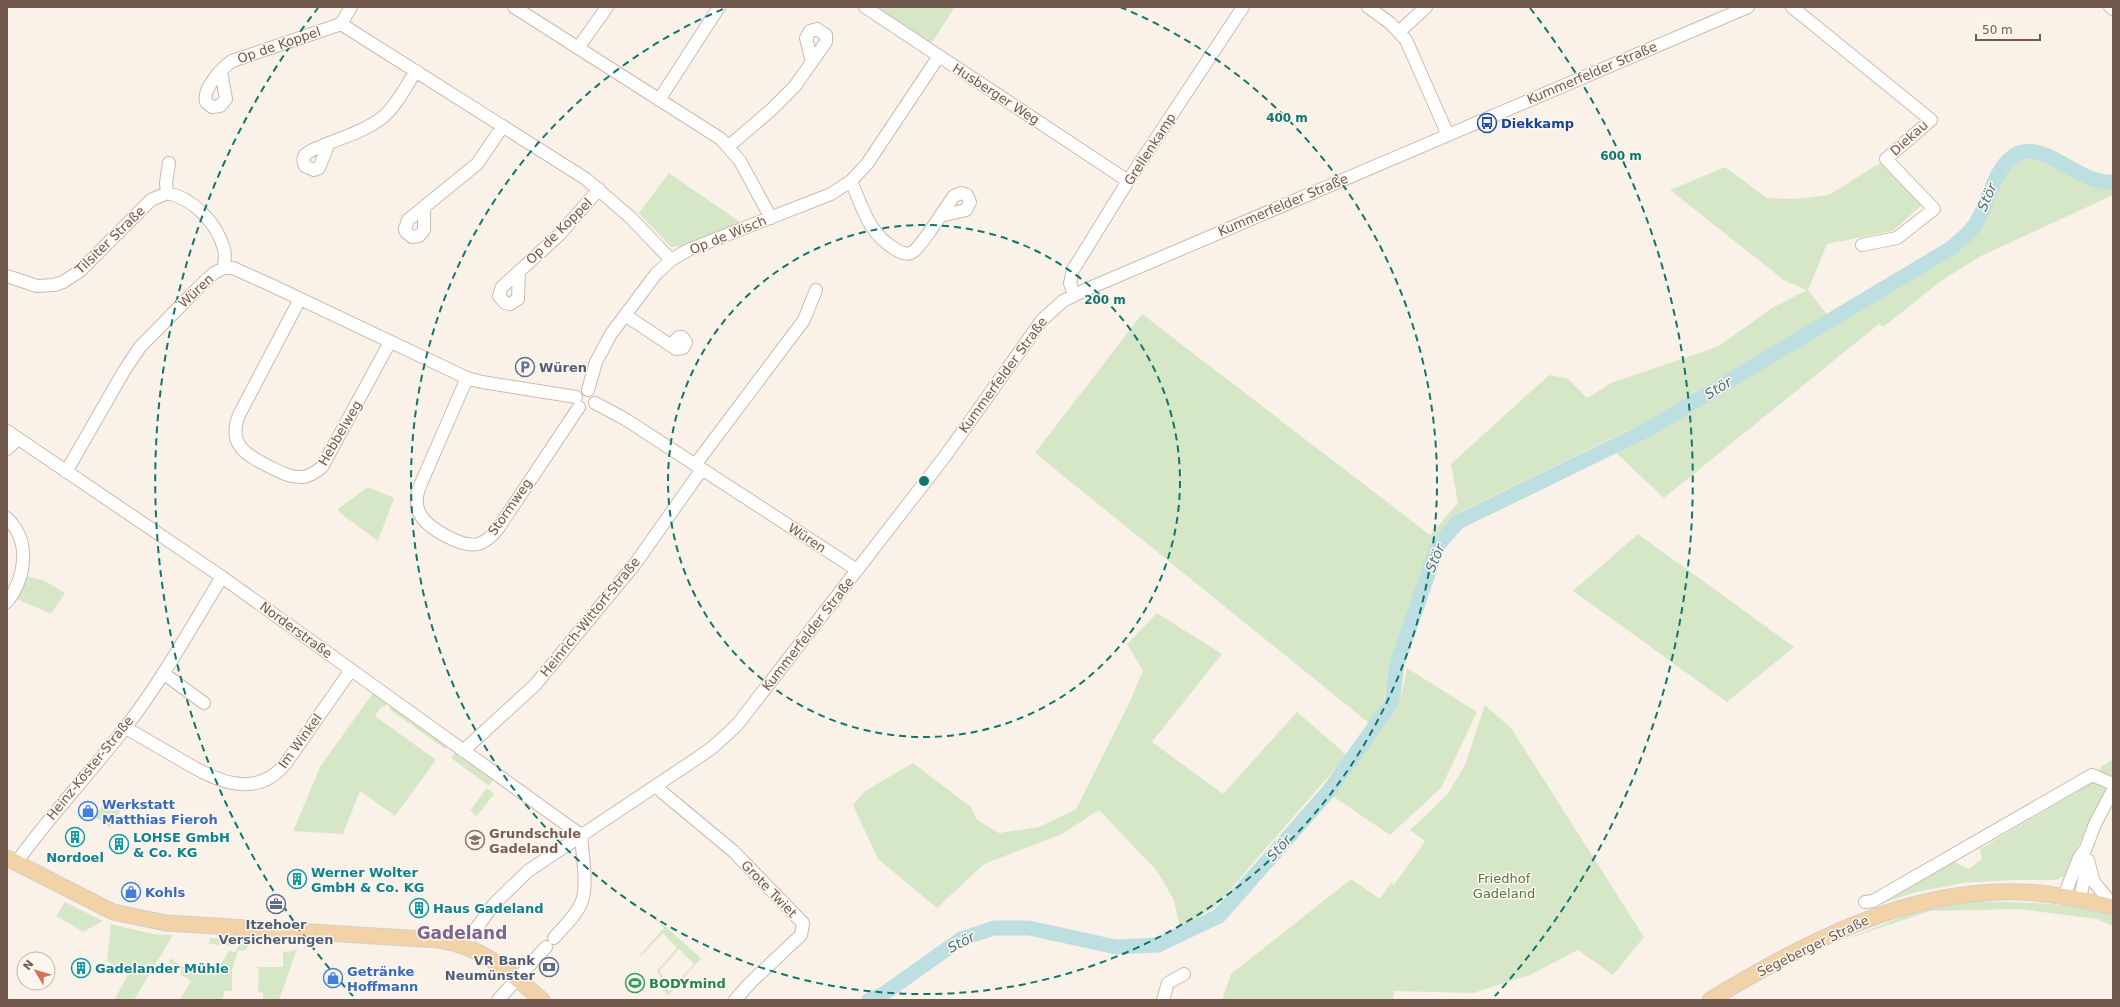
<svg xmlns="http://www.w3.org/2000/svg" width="2120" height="1007" font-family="'DejaVu Sans',sans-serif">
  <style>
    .green { fill: #d6e7c7 }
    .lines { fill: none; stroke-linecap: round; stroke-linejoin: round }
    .river { stroke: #bedfe2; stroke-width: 15 }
    .minor-casing { stroke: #cbbaaf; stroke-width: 14 }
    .major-casing { stroke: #d5cdca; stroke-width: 17 }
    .minor { stroke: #fff; stroke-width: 12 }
    .major { stroke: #f2d2a7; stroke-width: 15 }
    .ring { fill: none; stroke: #0f766e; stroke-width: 2; stroke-dasharray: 7 5 }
    .labels { text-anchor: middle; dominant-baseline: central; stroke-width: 3; stroke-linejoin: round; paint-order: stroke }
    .street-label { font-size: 13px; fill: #72594e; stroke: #fdf6ee }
    .transit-label { font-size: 13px; font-weight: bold; fill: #164399; stroke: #fdf6ee; text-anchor: start }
    .service-label { font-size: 13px; font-weight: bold; fill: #4e5e75; stroke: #fdf6ee; text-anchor: start }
    .shop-label { font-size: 13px; font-weight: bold; fill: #366cbe; stroke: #fdf6ee; text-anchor: start }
    .education-label { font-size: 13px; font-weight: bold; fill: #785e54; stroke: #fdf6ee; text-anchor: start }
    .culture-label { font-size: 13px; font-weight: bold; fill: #0d838f; stroke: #fdf6ee; text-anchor: start }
    .park-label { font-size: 13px; fill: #587747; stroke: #fdf6ee }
    .leisure-label { font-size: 13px; font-weight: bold; fill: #27864d; stroke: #fdf6ee; text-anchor: start }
    .water-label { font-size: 14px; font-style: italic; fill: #47777c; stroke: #fdf6ee }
    .district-label { font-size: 17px; font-weight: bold; fill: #7e668e; stroke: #fdf6ee }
    .centre { fill: #0f766e; stroke: #fdf6ee; stroke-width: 2 }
    .ring-label { font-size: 12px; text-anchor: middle; font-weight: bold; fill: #0f766e; stroke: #fdf6ee; stroke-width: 3; stroke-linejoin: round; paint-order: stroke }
  </style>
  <rect width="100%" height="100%" fill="#faf2e8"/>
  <!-- green -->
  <path class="green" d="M877,7H955L931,44Z
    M2039,151C2059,162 2091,184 2113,182V195L1979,257L1941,281L1887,324L1883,327L1879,324L1664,498L1614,451L1635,442L1633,428L1460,512L1436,541L1390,666L1383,705L1370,724L1035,453L1142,314L1430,535L1458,503L1451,464L1549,375L1568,379L1587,398L1611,383L1719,346L1772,308L1807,290L1785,281L1670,190L1725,167L1767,198L1796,199L1829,195L1883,161L1924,203L1893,231L1827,244L1808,290L1834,324L1867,306L1864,301L1953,247L1976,224L1990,189L2002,167L2018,152Z
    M669,173L740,222L681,246L671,247L639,213Z
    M368,487L394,498L378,541L340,513L338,509Z
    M1638,534L1794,647L1727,702L1573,591Z
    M25,576L43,580L65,593L51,614L15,598Z
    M1157,613L1222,654L1152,742L1223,794L1297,712L1347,755L1215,907L1180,928L1174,900L1157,871L1099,810L1062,834L984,864L937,908L878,859L853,805L865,791L913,763L971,807L977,820L999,833L1039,827L1076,809L1131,699L1143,671L1127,644Z
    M1407,668L1477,712L1441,788L1390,835L1331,795L1399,705Z
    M373,693L387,704L384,708L382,706L375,716L436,760L395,816L360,791L343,834L293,831L320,767Z
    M1485,705L1511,728L1644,937L1613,975L1578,950L1530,975L1473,993L1394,991L1393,1000H1222L1231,974L1351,879L1380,899L1391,883L1394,885L1425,841L1410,830L1447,795L1465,765Z
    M391,706L447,746V748L445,749L389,709Z
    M455,752L493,780L489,786L451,758Z
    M2113,759V782L2090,820L2078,846L2069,875L2055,880H2013L1963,883L1917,892L1873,906L1954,862L1969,869L1982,859L1980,849L2093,782L2101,767Z
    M487,788L494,794L477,816L470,811Z
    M106,800L121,810L110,828L95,817Z
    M1973,901C2020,903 2068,901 2113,915V926L2097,919L2019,909L1930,911L1841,941L1922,909Z
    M65,902L103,921L83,932L56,916Z
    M650,913L701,958L669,994L666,995L664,987L669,991L694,964L679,949L659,971L663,976L661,978L657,971L677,948L663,933L641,956L640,955L664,928Z
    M111,924L152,934L173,935L134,1000H114L128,975L107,961Z
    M210,938L236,939L234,946L209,944Z
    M243,940L248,945L246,950L238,951L232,969V991H225L222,1000H180L191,981L180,974L182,969L169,963L170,958L183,967L218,968L230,950L234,953Z
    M296,948L297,949L279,1000H263V993L258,992L259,971L257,967H283V952L295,951Z"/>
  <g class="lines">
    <!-- river -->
    <path class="river" d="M869,1000L882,995L961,939L994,928H1029L1116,947L1158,945L1219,916L1328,792L1392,702L1397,664L1438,545L1458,522L1647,430L1953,247C1960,240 1971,232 1976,223C1994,193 2000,131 2052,158C2070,167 2092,184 2113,182"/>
    <defs>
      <path id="minor" d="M514,7L721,139L740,161L771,218
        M865,7L1128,181
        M1368,7L1390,23L1406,40L1448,135
        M1792,7L1931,120L1886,159L1934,209L1897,238L1862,245
        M2110,7L2113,9
        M341,24L586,179L631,218L671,260
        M1400,31L1426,7
        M578,48L607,7
        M221,72L226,99L220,106L212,107L206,102C202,89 222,68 232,61L341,24L351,7
        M659,100L719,7
        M329,143L319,168L314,170L305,166C303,162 302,159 305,155C310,150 318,148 324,145C344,137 367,130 383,117C397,105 406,86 416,71
        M729,146L771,110L795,86L826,42V35L817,29L810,31L806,38L812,62
        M851,181C863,208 868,233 895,249C901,253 908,256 914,251C924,243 945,208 954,196L961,193L967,195L970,202L966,210L940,216
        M167,193L166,183L169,163
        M424,208V230L419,236L412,237L406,232L405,229L408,220L477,164L503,126
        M519,271L518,299L510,304L505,303L499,296L502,287L560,234L599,189
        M7,276L37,286L54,285L63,282L80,271L151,200L167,193C193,198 217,223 224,249C226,255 224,262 224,268
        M1074,295L1070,283L1073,270L1128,181L1243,7
        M300,299L240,413C226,444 246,455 270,467C280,472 291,478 303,477C310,476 316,472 322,467L390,342
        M625,315L676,349L683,348L686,342L682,337H679L671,345
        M467,378L419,488C416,497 415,505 420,514C427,528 462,548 478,544C486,542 492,536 497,530L579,407
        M588,390L596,362L611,334L656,274L671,260L688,250L831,194L851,181L867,164L939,56
        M595,403L625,419L857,570
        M7,431L222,577L581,835
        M7,449L18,439
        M695,465L804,320L816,290
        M66,472L124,371L140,347L198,288L214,273L224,268H233L273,286L467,378L482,382L576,397
        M7,518C31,541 26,577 7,602
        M163,673L204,703
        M126,728C143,738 159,747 176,757C211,778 254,803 286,763L351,670
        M463,751L535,685L635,564L702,469
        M658,785L662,792L733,851L803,923L801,935L751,982L735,1000
        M2088,860L2094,882L2113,905
        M16,863C50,815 90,774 125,728C162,681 191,627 222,577
        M2064,896L2079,858L2086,848L2095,824L2113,790
        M2080,899L2087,865
        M1865,902L1873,901L2092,775L2113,784
        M554,938C563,927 577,915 582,901C588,884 582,853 581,835
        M464,945L494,904L528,871L699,757L713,747L737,725L946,455L1042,320L1063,301L1085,290L1748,7
        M498,1000L546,947
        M1163,1000L1168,983L1184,974"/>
      <path id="major" d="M7,858L113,912L166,923L439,940C484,947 509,972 542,1000
        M1710,1000C1805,943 1906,888 2021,892C2052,893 2083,900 2113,907"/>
    </defs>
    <!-- minor casing -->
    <use href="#minor" class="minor-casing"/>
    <!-- major casing -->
    <use href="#major" class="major-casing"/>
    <!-- minor -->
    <use href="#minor" class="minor"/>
    <!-- major -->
    <use href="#major" class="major"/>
  </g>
  <!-- distance rings -->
  <g class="ring">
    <circle cx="924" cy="481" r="256"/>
    <path d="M1120 7A513 513 0 1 1 728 7"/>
    <path d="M353 996A769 769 0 0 1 318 8M1530 8A769 769 0 0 1 1495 996"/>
  </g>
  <!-- icons -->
  <defs>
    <symbol id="bus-ring" viewBox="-11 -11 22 22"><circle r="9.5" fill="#fdf6ee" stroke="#1a4fb4" stroke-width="1.5"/><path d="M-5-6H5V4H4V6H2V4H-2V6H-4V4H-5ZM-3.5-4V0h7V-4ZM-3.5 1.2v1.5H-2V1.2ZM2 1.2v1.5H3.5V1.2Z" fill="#1a4fb4"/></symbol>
    <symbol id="parking-ring" viewBox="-11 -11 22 22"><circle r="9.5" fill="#fdf6ee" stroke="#5c6f8a" stroke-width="1.5"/><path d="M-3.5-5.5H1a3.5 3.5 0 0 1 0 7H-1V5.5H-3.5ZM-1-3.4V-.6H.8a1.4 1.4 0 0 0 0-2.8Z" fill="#5c6f8a"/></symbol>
    <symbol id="shop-ring" viewBox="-11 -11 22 22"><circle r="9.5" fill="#fdf6ee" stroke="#3f7fe0" stroke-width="1.5"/><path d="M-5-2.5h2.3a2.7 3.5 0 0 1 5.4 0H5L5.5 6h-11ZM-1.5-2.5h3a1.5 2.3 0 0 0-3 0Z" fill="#3f7fe0"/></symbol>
    <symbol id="building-ring" viewBox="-11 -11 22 22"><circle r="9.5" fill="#fdf6ee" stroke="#0f9aa8" stroke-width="1.5"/><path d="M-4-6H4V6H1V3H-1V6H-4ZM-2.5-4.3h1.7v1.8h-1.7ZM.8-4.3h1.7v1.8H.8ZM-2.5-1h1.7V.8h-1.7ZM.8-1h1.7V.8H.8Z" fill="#0f9aa8"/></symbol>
    <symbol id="school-ring" viewBox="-11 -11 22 22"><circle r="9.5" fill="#fdf6ee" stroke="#8d6e63" stroke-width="1.5"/><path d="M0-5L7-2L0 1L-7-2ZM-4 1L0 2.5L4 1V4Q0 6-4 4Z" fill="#8d6e63"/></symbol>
    <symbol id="office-ring" viewBox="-11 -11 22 22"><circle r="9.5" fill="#fdf6ee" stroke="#5c6f8a" stroke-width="1.5"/><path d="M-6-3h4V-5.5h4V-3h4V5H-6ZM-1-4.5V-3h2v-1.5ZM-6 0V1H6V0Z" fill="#5c6f8a"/></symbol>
    <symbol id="bank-ring" viewBox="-11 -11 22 22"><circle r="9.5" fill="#fdf6ee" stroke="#5c6f8a" stroke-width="1.5"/><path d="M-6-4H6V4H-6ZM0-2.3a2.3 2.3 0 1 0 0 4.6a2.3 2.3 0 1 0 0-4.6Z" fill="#5c6f8a"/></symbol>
    <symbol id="stadium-ring" viewBox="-11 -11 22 22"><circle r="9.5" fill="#fdf6ee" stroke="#2e9e5b" stroke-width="1.5"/><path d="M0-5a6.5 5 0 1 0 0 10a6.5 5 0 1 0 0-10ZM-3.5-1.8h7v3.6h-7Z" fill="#2e9e5b"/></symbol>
  </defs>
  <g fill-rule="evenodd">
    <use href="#bus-ring" x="1476" y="112" width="22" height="22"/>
    <use href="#parking-ring" x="514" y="356" width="22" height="22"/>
    <use href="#shop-ring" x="77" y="800" width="22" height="22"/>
    <use href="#building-ring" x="64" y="826" width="22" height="22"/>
    <use href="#school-ring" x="464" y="829" width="22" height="22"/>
    <use href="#building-ring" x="108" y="833" width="22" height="22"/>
    <use href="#building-ring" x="286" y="868" width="22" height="22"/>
    <use href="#shop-ring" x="120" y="881" width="22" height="22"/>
    <use href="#office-ring" x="265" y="893" width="22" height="22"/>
    <use href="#building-ring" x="408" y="897" width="22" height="22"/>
    <use href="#bank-ring" x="538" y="956" width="22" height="22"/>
    <use href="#building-ring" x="70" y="957" width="22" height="22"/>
    <use href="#shop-ring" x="322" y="967" width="22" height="22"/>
    <use href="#stadium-ring" x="624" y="972" width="22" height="22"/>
  </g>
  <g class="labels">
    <!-- street labels -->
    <g class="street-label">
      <text transform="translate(279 45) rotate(-19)">Op de Koppel</text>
      <text transform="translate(1592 73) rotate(-23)">Kummerfelder Straße</text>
      <text transform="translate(996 94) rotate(33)">Husberger Weg</text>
      <text transform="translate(1909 138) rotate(-42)">Diekau</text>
      <text transform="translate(1150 149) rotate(-57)">Grellenkamp</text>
      <text transform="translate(1283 205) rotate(-23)">Kummerfelder Straße</text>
      <text transform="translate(559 231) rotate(-45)">Op de Koppel</text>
      <text transform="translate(728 235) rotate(-22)">Op de Wisch</text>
      <text transform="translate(110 240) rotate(-44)">Tilsiter Straße</text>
      <text transform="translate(196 291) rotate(-43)">Würen</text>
      <text transform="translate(1003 375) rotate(-54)">Kummerfelder Straße</text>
      <text transform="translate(340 433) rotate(-60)">Hebbelweg</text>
      <text transform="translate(510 507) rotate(-55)">Stormweg</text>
      <text transform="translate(807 538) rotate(33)">Würen</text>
      <text transform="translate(590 617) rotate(-51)">Heinrich-Wittorf-Straße</text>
      <text transform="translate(296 630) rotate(36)">Norderstraße</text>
      <text transform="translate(808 634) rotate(-52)">Kummerfelder Straße</text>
      <text transform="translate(300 741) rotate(-54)">Im Winkel</text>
      <text transform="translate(90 768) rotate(-51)">Heinz-Köster-Straße</text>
      <text transform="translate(769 889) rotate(46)">Grote Twiet</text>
      <text transform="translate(1813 946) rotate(-26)">Segeberger Straße</text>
    </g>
    <!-- transit labels -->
    <g class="transit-label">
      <text x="1501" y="123">Diekkamp</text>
    </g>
    <!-- service labels -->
    <g class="service-label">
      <text x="539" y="367">Würen</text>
      <text x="276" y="924" text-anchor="middle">Itzehoer<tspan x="276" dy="15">Versicherungen</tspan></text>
      <text x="535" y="960" text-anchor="end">VR Bank<tspan x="535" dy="15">Neumünster</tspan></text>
    </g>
    <!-- shop labels -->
    <g class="shop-label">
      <text x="102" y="804">Werkstatt<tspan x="102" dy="15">Matthias Fieroh</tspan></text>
      <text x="145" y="892">Kohls</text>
      <text x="347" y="971">Getränke<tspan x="347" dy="15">Hoffmann</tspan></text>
    </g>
    <!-- education labels -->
    <g class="education-label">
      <text x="489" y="833">Grundschule<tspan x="489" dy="15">Gadeland</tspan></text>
    </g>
    <!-- culture labels -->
    <g class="culture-label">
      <text x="133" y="837">LOHSE GmbH<tspan x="133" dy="15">&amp; Co. KG</tspan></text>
      <text x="75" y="857" text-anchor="middle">Nordoel</text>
      <text x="311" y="872">Werner Wolter<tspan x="311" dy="15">GmbH &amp; Co. KG</tspan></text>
      <text x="433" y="908">Haus Gadeland</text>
      <text x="95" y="968">Gadelander Mühle</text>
    </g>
    <!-- park labels -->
    <g class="park-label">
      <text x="1504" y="878">Friedhof<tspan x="1504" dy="15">Gadeland</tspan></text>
    </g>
    <!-- leisure labels -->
    <g class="leisure-label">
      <text x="649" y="983">BODYmind</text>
    </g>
    <!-- water labels -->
    <g class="water-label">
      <text transform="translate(1987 197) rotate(-66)">Stör</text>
      <text transform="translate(1718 388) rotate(-31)">Stör</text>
      <text transform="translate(1435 558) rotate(-67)">Stör</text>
      <text transform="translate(1279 848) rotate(-48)">Stör</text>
      <text transform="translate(961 942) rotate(-28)">Stör</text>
    </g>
    <!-- district labels -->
    <g class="district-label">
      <text x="462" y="933">Gadeland</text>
    </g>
  </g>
  <circle cx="924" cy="481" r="6" class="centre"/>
  <g class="ring-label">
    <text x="1287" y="122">400 m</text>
    <text x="1621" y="160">600 m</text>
    <text x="1105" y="304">200 m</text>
  </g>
  <!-- border -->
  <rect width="2120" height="1007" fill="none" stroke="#72594e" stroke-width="16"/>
  <!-- north arrow -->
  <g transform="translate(36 971) rotate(308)"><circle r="19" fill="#fdf6ee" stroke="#c5b7ae"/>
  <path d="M0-3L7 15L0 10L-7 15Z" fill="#d86e59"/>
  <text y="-6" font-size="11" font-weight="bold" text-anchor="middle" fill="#72594e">N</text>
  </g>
  <!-- scale -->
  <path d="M1976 34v6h64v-6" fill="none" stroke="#72594e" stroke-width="2"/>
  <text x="1982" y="34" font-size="12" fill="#72594e" stroke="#fdf6ee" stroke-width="3" paint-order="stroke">50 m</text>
</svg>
